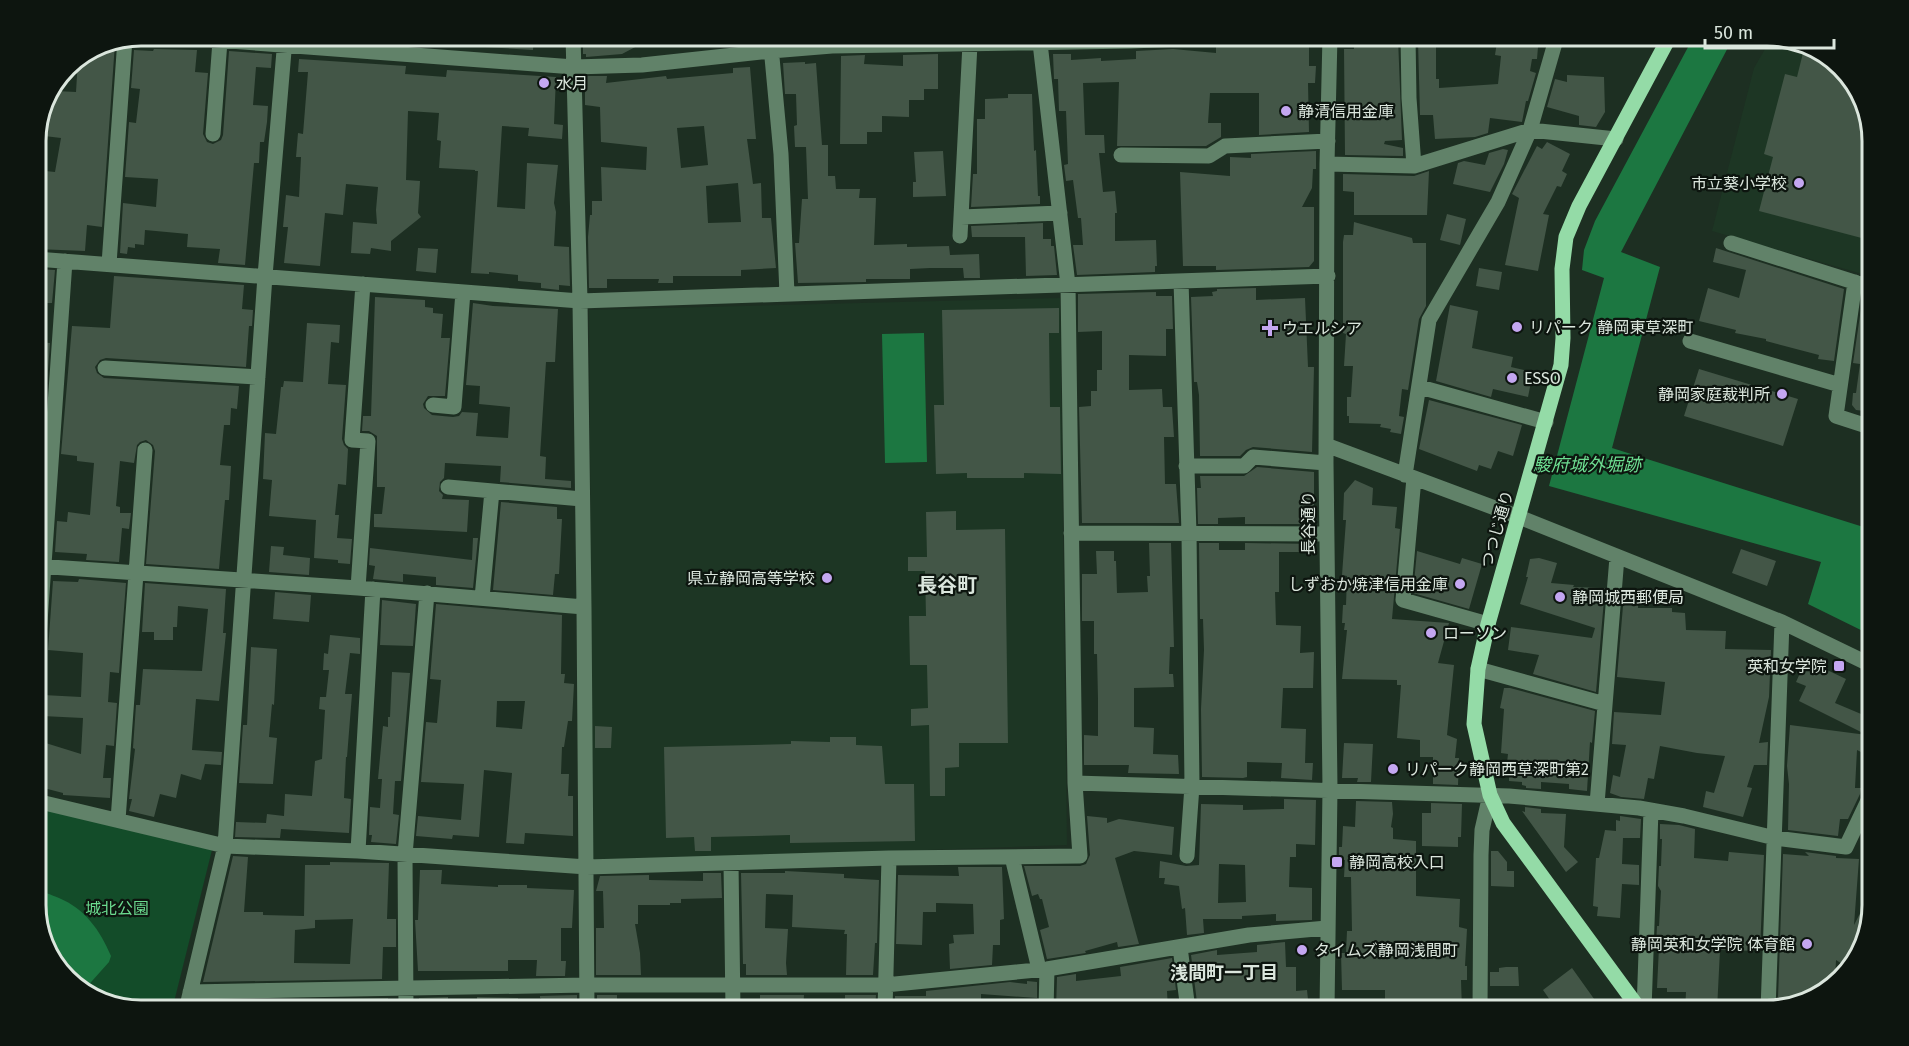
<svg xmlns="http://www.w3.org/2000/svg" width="1909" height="1046" font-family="'Fira Sans','Noto Sans JP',sans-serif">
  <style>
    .built { fill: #1d3624 }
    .green { fill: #134c29 }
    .water { fill: #1c7741 }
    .building { fill: #435647; fill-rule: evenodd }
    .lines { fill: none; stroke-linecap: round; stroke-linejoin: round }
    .minor { stroke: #618269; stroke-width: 15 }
    .major { stroke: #94dba7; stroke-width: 15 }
    .poi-dot { fill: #c4a7f1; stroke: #0d150f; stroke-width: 2 }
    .labels { text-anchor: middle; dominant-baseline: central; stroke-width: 4.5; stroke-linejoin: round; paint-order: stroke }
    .poi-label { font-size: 16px; fill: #dbe6dd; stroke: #0d150f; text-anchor: start }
    .street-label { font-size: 16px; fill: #dbe6dd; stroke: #0d150f }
    .park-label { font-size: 16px; fill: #6bdb8f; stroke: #0d150f }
    .water-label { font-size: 18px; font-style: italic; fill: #6ddd91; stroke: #0d150f }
    .neighbourhood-label { font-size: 18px; font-weight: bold; fill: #dbe6dd; stroke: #0d150f }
    .quarter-label { font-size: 20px; font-weight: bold; fill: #dbe6dd; stroke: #0d150f }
    .rim { fill: none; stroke: #dbe6dd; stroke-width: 3 }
  </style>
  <rect width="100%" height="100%" fill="#1d2f22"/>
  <!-- built -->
  <path class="built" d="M1772,37L1814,47L1855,83L1873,135V277L1712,231L1754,68Z
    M1060,298L1067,845L593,862L589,310Z"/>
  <!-- green -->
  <path class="green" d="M36,808L212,850L172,1010H142L95,999L54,963L36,911Z"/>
  <!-- water -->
  <path class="water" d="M1694,36H1734L1621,252L1660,267L1612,448L1873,530V560L1863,580L1873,586V636L1808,604L1821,562L1549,486L1604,278L1582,270L1584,250L1595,221Z
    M924,333L927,462L885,463L882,334Z
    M36,891C44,891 51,895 59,898C85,909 100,930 111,956L109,962L84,990L77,980L54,963L36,911Z"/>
  <!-- building -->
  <path class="building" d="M485,36H534L533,50L485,47Z
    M583,36H656L622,54L586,57V54H583Z
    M1354,38H1398L1402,140L1385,141L1384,144L1403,148V156L1345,155L1344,49H1354Z
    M1418,41H1436V79H1439V88L1498,84L1501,56L1495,55L1497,42L1538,47L1537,59H1532L1530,71L1536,73L1528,101H1526L1522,122L1490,118L1488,133L1475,137L1435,139L1433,115H1420Z
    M115,43L102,227L87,225L85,251L36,249V170L55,172L61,138L36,135L56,91L76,92L78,59L102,44Z
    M1309,44V66H1316L1315,83H1308L1309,132L1259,135V93H1210L1208,123H1221V137L1206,146H1117L1119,82L1083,83L1085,135H1104L1105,153H1099L1103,192L1115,191L1117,213H1115V241L1156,240L1157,266H1155V272L1077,275L1073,245H1083L1081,218H1078L1073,180L1066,181L1064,165L1068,164L1066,111H1059L1058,79H1054L1053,54H1071V60L1101,58V61L1136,59V51L1173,49L1216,53V47Z
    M1805,45L1814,47L1855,83L1873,135V241L1759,211L1773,157L1764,154L1785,74L1797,77Z
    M154,49L197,50L195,72L208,73L203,134L207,142L213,144L221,140L223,135L229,51L272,54L271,68L256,67L253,105L268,106L267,122L264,142H260L259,163H254L245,265L218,263L220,249L187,247L188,234L145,230L144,245L135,244V248L128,247L127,254L120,253L123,203L156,207L158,179L125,177L129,122L136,123L140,89L131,88L134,50L153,51Z
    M938,54V89H924V100H909V117L882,116V132H867V144H840L841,56L865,55L864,64L903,66V55Z
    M299,59L406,66L405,74L446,77L447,70L556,77L554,124L563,125L562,139L528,136L529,128L502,126L497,207L525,209L527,163L558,165L554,203L556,212L554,246L569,247L570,286L559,285V290L541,288V283L518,281V275L489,272V274L471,273L478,171H475V170L439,168L441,141L437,140L439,113L408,111L406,180L420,181L418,213L421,217L391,241V251L371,248L370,254L351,253L353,222L377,224L376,210L378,187L346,184L343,215L325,213L320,266L284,263L288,227H283L286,195L299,197L301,157H296L298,133L303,134L308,72H298Z
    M805,62V64L816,63L822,145H828V176H835L836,189H860L859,198H876L874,245L907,244V247L949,246L950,255L979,254L980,278H964L963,268H930L910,269V279H866V282L798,283L795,243H799L802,199H808L806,147H795L794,126L797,125L796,94H785L783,63Z
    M750,67L756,139H747L753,184L761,183L762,218H771L776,268L741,270V276H673V283H658L659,279H607V288H589L588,237L590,215H592V201H602L601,167L646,170L647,147L601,142L600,107L585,105V76H607L606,83L666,76L667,79L733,73V68ZM704,126L708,165L681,168L677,128ZM738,183L741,222L708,223L706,186Z
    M1567,75L1604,77L1605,112L1596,127L1579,125V116L1547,107L1555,79L1567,82Z
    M1008,94H1032L1034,151L1036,150L1038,196H1040V204L971,207L973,174H977V119H985V99L1008,98Z
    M1547,142L1570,154L1562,171L1567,174L1561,187L1557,186L1543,214L1549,215L1538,271L1505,265L1519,198L1512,194L1537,146L1542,149Z
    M1503,149L1508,150L1504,164L1490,192L1453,184L1458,163L1464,161L1485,165L1489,153Z
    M943,151L946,196L913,197V182H916L914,152Z
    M1316,151V169H1313L1312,188L1302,207H1314V261L1309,267L1216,270V266H1183L1180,172L1230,176V157L1251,158V154Z
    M1429,171L1427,215H1354V192L1343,191V174L1414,176Z
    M1447,214L1466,219L1460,245L1440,240Z
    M1354,222L1412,238L1413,243H1426V306L1419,319L1408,390L1402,389L1399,416L1404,417L1401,434L1390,432L1391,429L1380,427L1381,424L1349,423V416H1347V397H1351L1353,366H1344L1346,334L1343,333V242L1344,235H1353Z
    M1043,223V239H1051V246H1054L1057,275L1026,276L1025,237H972L971,226Z
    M418,248L438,249L436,273L416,271Z
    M1716,248L1844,289L1834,361L1818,359L1819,355L1766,341V339L1735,333L1736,330L1699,321L1708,288L1739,298L1746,270L1713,262Z
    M1479,268L1502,272L1499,290L1476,286Z
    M36,269L55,270L52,303H42L44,287L36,286Z
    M114,276L244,285L242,309L253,310L252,326H249L246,367L106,358L100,360L95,367L97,373L104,378L239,386L237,409L231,408L230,425H224L220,465L231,466L229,500H225L219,569L146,564L155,451L153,445L146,440L140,442L137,445L134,463L120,461L116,506L120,507V513H131L129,529L122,528L119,562L86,560L87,554L55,552L57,521L67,522L68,512L90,515L94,463L77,461V456L61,454L72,326L110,328Z
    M1256,288V300L1305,298L1308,367H1314L1312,452L1253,447L1246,450L1240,456H1200L1199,395L1197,382H1194L1191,297L1213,296L1212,292L1217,291V289Z
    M1156,292V296H1172L1173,329H1166V356L1129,355V390L1162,389L1163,407H1172L1174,437H1164L1165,484H1176L1179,523H1082L1079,407L1091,406V391H1097V370H1102V331L1078,332V294Z
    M1863,295L1873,297V412L1856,410L1852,405L1853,393H1856L1860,364L1853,363Z
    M375,297L425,300V307L433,308V313L443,314L441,338H450L445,396H428L423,404L424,408L432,415L453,417L459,416L462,412L478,413L476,436L508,438L510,407L479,404L480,386L466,385L473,303L493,306L558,309L555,362H546L540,456L546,457L545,479L571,481V488L500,482L501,466L445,463L444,478L440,482L439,491L443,495L442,499L469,500L467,532L374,527V514H382L385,487H377V436L369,431H362L363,416H371Z
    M1450,305L1478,311L1472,348L1513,357L1511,367L1533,372L1528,397L1493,389L1491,397L1436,381Z
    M1059,308V333H1049L1050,407H1060L1061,474L1024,473V478H967V473L936,474L934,405H944L942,310Z
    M307,323L340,325L339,343L331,342L328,384L346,385L342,439L344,445L348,449L346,485L338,484L335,515H339L337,538L352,539L350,564L338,563V560L314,558L316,520L269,516L272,480L263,479L265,433L276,434L281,387H283L284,381L303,382Z
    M36,342L50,343L42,451H36Z
    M1699,369L1798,399L1783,446L1684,416Z
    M1429,400L1522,425L1513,456L1498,451L1491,469L1479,465L1477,471L1419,449Z
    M1257,467L1314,472V524H1245V517L1218,518V524H1198L1197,488H1201L1200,476H1244Z
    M1355,480L1373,488L1372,505L1397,507L1395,528L1400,529L1392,619L1449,623L1438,663L1454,665L1447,735L1457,739L1455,758H1459L1458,785L1433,784V757H1420V740L1397,738L1401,685H1397V680L1342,679L1347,630H1344L1345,623H1342L1343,605H1346L1347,576L1342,575L1346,520H1343L1344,493Z
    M501,502L557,507V519H562L559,574H555L553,595L493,590Z
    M956,511V530L1005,529L1008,743H959V767L945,768V796H930L929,725L911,726V709L928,708L927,665H910L909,616H926L925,571H908V557H927L926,512Z
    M473,538H478L473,588L436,585V577L403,574V582L373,579L375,566L369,565L370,548L472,560Z
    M1149,543H1171L1174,647H1170L1169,674H1173L1174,687L1134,688V727L1154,728L1153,754L1178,755L1179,774L1128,773L1129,765H1084V735L1098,736V699L1097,654H1094V621H1082V574H1097L1096,551H1114V561H1116L1117,593L1148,592L1147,576H1150Z
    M1199,543H1219V550H1245V543L1314,544L1313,552H1279V592H1275L1276,625L1301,626L1300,653L1314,652L1313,688H1283L1281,728L1306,729L1305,763H1313L1312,780L1281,778L1282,763L1247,762V777L1243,778L1202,777L1201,709L1204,650L1203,619H1200Z
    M271,546L284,547L283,555L310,558L309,575L269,572Z
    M1741,549L1776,561L1767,586L1732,573Z
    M1417,551L1460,564L1462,558L1482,564L1469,609L1413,593Z
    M1539,558L1557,563L1551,583L1574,585L1573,587L1605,588L1596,692L1533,674L1539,655L1508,650L1511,627L1592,638L1595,628L1520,604L1528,577H1526L1530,559Z
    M79,579L126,583L119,673L110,672L108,702L117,703L114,746L106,745L103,778H111L110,798L63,795V793L36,786V740L81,754L83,718L42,716L43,695L81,697L83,653L48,650L53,581L78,582Z
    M145,583L226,589L223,633H226L219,701L196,699L192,750L222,752L221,765L205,764L201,780L181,774L176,798L160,794L154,817L129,811L132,799H129L135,749L133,748L136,705H140L143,669L202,671L208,609L178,606L177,627H173V640H154V632H142Z
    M275,592L311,595L309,622L273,619Z
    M1624,594H1638V608H1672V612L1685,613L1686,630L1726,631L1725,649L1771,650L1769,697L1759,743L1768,742L1767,765H1754L1747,787L1752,788L1743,817L1703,807L1706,791L1714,793L1725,756L1697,753L1660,746L1654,779L1648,778L1644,799L1621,797L1610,793L1613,775L1620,777L1626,745L1612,744L1614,712L1661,715L1665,682L1617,677Z
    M382,600L416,604L413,646L380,645Z
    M436,604L562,615L561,674H565L564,683L574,684L572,721H568L564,747H562L561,774H569L568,796H573V836L525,833L524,844L506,843L512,773L484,770L479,837L453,835L452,839L416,836L418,816L461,820L464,784L421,782L426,722L437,723L441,680L430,679ZM497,701H525L522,729L496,727Z
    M330,635L360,638V654L350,653L345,694H352L347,757H346L344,798L351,799L349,833L281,829L280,838L235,837L236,822L266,823L267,814L284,816L285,794L312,796L315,761L322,759L325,710L319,709L320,697H326L329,670H323L324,653L328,654Z
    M251,647L277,649L274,705L272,704L269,737L277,738L273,784L239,783L243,725H247Z
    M1806,660L1846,679L1835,703L1873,719V758L1857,750L1855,788H1861L1860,794L1848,819H1840L1838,836L1788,830L1789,784L1787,766L1790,725L1867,735L1799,701L1806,686L1796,682Z
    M392,672L410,673L401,781H395L393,814L399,815L396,844L371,842L372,835H369L370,807L380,808L382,779H378L383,726L388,727V717H390Z
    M1504,688H1510L1595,711L1592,743L1590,742L1587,791L1569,789V784L1541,782V789L1526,788V786L1522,785V782L1509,781V772H1506L1508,754L1501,753L1504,709L1500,708Z
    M595,726L612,727L611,748H595Z
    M830,737H856V745L882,746L885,784H914L915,841L790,843V835L711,837V851H695L694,837L666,838L664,747L791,744V741L830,742Z
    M1344,743L1373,744L1371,782H1357L1358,778H1342Z
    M1284,799L1316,800L1315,845L1296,844V857H1290L1289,887L1312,888V920L1276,921V914L1242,916V919H1203L1204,933L1187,935L1185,908L1182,909L1179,886L1164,884L1165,878H1159L1160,861L1186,866L1199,865L1201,804L1243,805V810L1284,809ZM1219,864L1245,865L1246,902L1218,903Z
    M1356,801L1392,802L1393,814L1391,827L1393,828V839L1416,841V896L1460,899L1459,927L1467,929L1465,966H1467V980H1461L1462,1010H1385V990H1342L1341,953H1346L1347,931H1352L1351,877H1344L1345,860H1339V847H1342L1343,826L1355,827Z
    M1431,803L1462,804L1461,837H1458V847L1422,846V813H1431Z
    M1525,807L1541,809V813L1566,814L1564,847L1578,862L1566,872L1522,811L1525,812Z
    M1087,816L1107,818V823L1119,819L1174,827L1172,855L1134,851L1115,858L1139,944L1118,947L1117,942L1085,951L1086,953L1047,959L1040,930L1049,927L1042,899H1040L1038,894L1032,896L1024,866H1080L1086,864L1090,855Z
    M1620,816L1641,819L1640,838H1623L1622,864L1639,865V885L1622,884L1620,918L1597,916L1598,907L1593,906L1596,858H1599L1605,830L1616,831V820L1620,821Z
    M1660,824L1679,825L1695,829L1694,858L1728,861L1729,852L1764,855L1760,951L1720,950L1717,1010H1685L1686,992H1667V988H1657L1659,947L1656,946L1657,926H1659L1661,891L1658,886L1659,866H1661L1662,839H1660Z
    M1491,851H1498L1507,862V871H1514V887L1491,886Z
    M1805,852L1836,856V858L1859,859L1854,925L1871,892L1873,893V904L1862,951L1847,967L1836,960L1835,980L1820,996L1804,1000L1778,998L1783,854L1809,856Z
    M233,856L248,857L244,912H263V915L304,916L305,865H330V862L389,863L387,919H396V947H383L382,979L203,982ZM353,919L350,964L294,963L295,930L315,928V920Z
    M958,867H1002L1004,919L1000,920V945H993L992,965L950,969L949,944L954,943L953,935L974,934L973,904L936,903V912H923L922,945L896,944L898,875L959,876Z
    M420,870H442L441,884L498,887V885H527V888L574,890L572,928H561V961H566L565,976H536L537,960H508V971H418L415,920H418Z
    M785,871L844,874V878L879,880L877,943H875L873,975H846L847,934H844L845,930L792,927L793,895L766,894L765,928L788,929L786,963L787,975H746V964H743L741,873H785Z
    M703,873H721L722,898L681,899V903H670V905H638V924H635L640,953L641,975H596V928H604L603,891H596L600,876L649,875V880L703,881Z
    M1285,942L1286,967H1296V991L1307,990L1309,1009L1198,1010L1191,955L1217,950V955L1257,952V945Z
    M1172,958L1176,990L1167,991L1168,1010H1136V1008L1056,1010L1057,977L1076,974V981L1121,976L1120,967Z
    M1506,967H1518L1519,986H1490V972H1499V968Z
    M1572,968L1602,1010H1557L1543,990Z
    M1027,981L1037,982V998L981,994V1000H978V1010H895V996H926V991L1010,982L1027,984Z
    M577,995V1010H549L550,1003H543V1000L540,998V996Z
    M597,995H617V1010H597Z
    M760,995H804L803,1010H760Z
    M845,995H876L875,1010H845Z
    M448,997V1010H419V998Z
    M477,997L518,998V1010H477Z
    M388,998V1010H203V1002Z"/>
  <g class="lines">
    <!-- minor -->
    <path class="minor" d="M163,36L574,67L642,65L771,51L832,46L1131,41L1258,36
      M573,36L580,301L584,607L587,1010
      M770,36L781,154L787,294
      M1408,36L1409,98L1414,166
      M213,134L220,41
      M1121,155L1209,156L1225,146L1328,141
      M1327,164L1414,166L1530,130L1616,139
      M961,217L1060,213
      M960,236L970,44
      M1731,243L1873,288
      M36,259L580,301L1328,276
      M109,264L125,39
      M1181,281L1189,533L1192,786L1187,856
      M1855,282L1836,416L1873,428
      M1690,341L1840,385
      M105,368L258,377
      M1420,387L1546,422
      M433,405L454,407L463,292
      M1326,445L1519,517L1782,622L1873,666
      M1186,466H1244L1253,457L1326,463
      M1405,475L1429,320L1498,202L1530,130L1557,36
      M1414,478L1403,600L1488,624
      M448,487L582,499
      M1071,533L1326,534
      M36,566L358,588L584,607
      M358,588L368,441L352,440L363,284
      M482,598L492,491
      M1478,669L1605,704
      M36,680L65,261
      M1075,783L1509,796L1639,808L1684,816L1775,838L1846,847L1873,790
      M36,801L225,846L358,851L587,867L889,858L1080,856L1075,783L1068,285L1040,43
      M1597,804L1617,557
      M118,820L145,450
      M358,851L373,589
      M1012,857L1039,969
      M731,863L733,1010
      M1180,947L1188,1010
      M190,992L586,985H885L1047,969L1249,935L1327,928
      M186,1010L225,846L265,276L285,39
      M406,1010L405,855L427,593
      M885,1010L889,858
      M1046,1010L1047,969
      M1327,1010L1330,789L1326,463L1327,164L1330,36
      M1480,1010L1481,855L1482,830L1490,795
      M1644,1010L1651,810
      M1768,1010L1782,622"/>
    <!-- major -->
    <path class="major" d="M1640,1010L1503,823L1490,795L1474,724L1478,669L1488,624L1561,365L1563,338L1562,269L1566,237L1579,206L1670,36"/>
  </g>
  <!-- markers -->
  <g class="poi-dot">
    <circle cx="544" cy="83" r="6"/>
    <circle cx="1286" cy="111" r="6"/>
    <circle cx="1799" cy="183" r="6"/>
    <circle cx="1517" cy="327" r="6"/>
    <path d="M1267 319h6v6h6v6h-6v6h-6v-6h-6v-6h6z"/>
    <circle cx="1512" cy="378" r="6"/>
    <circle cx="1782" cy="394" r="6"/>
    <circle cx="827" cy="578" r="6"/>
    <circle cx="1460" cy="584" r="6"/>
    <circle cx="1560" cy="597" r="6"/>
    <circle cx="1431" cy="633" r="6"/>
    <rect x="1833" y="660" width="12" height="12" rx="3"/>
    <circle cx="1393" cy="769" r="6"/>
    <rect x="1331" y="856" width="12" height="12" rx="3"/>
    <circle cx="1807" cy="944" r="6"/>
    <circle cx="1302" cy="950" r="6"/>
  </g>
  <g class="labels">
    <!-- poi labels -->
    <g class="poi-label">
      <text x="556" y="83">水月</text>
      <text x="1298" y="111">静清信用金庫</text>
      <text x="1787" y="183" text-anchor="end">市立葵小学校</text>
      <text x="1529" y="327">リパーク 静岡東草深町</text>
      <text x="1282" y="328">ウエルシア</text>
      <text x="1524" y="378">ESSO</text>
      <text x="1770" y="394" text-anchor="end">静岡家庭裁判所</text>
      <text x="815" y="578" text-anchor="end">県立静岡高等学校</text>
      <text x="1448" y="584" text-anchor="end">しずおか焼津信用金庫</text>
      <text x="1572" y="597">静岡城西郵便局</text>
      <text x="1443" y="633">ローソン</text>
      <text x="1827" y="666" text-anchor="end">英和女学院</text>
      <text x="1405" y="769">リパーク静岡西草深町第2</text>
      <text x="1349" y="862">静岡高校入口</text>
      <text x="1795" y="944" text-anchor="end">静岡英和女学院 体育館</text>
      <text x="1314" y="950">タイムズ静岡浅間町</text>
    </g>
    <!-- street labels -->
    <g class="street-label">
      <text transform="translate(1308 523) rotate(-90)">長谷通り</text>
      <text transform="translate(1497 529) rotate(-74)">つつじ通り</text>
    </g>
    <!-- park labels -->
    <g class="park-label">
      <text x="117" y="908">城北公園</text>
    </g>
    <!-- water labels -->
    <g class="water-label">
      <text x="1587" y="465">駿府城外堀跡</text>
    </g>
    <!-- neighbourhood labels -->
    <g class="neighbourhood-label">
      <text x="1224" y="973">浅間町一丁目</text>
    </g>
    <!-- quarter labels -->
    <g class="quarter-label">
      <text x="947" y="585">長谷町</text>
    </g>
  </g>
  <!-- crop -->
  <path d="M0 0H1909V1046H0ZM141 46H1767A95 95 0 0 1 1862 141V905A95 95 0 0 1 1767 1000H141A95 95 0 0 1 46 905V141A95 95 0 0 1 141 46Z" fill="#0d150f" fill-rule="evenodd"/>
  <path class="rim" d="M141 46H1767A95 95 0 0 1 1862 141V905A95 95 0 0 1 1767 1000H141A95 95 0 0 1 46 905V141A95 95 0 0 1 141 46Z"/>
  <!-- scale -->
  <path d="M1705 39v9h129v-9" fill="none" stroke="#dbe6dd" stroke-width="3"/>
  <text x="1714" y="39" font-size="18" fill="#dbe6dd" stroke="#0d150f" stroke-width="4.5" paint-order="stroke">50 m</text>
</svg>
